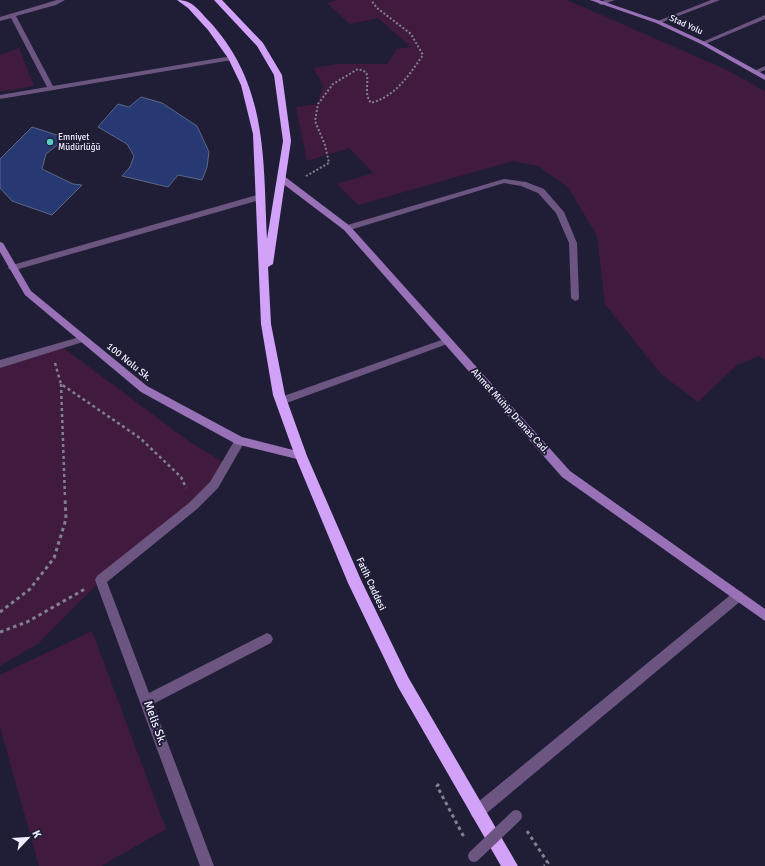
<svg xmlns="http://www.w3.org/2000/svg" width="765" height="866" font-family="Signika,sans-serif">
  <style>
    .green { fill: #411b3f }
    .building { fill: #263973; stroke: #5c6885 }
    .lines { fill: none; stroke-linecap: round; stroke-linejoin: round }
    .path-far2 { stroke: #828094; stroke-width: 2; stroke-dasharray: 2 2; stroke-linecap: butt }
    .path-far1 { stroke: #828094; stroke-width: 2.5; stroke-dasharray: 3 3; stroke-linecap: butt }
    .path { stroke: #828094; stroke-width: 3; stroke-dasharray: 3.5 3.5; stroke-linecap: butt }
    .street { fill: #6c5580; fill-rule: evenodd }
    .secondary { fill: #9871b7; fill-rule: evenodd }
    .highway { fill: #d2a2f9; fill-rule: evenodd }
    .street-bridge { stroke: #6c5580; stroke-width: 12 }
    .poi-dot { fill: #57cec1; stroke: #201d37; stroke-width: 1.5 }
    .labels { text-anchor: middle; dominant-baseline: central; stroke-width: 4; stroke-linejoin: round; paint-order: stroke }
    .far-street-label { font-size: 9px; fill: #efeefd; stroke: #201d37 }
    .far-poi-label { font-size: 9px; fill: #efeefd; stroke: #201d37; text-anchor: start }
    .street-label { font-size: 10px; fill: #efeefd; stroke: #201d37 }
    .near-street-label { font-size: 12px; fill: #efeefd; stroke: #201d37 }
  </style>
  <rect width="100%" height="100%" fill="#201d37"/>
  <!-- green -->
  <path class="green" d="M338,0H567L727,70L765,91V360L759,356L737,365L698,402L661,374L605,304L597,236L568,187L538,166L513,161L358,205L337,184L373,173L349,148L307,161L296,107L318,104L323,86L314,68L337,64H387L397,49L411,47L378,18L350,24L327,3Z
    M19,48L34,86L0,92V55Z
    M61,346L187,440L226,464L214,485L101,580L39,643L0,666V364Z
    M92,631L166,829L101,866H39L0,727V675Z"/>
  <!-- building -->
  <path class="building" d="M141,97L162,103L197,126L209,152L207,167L202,180L178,175L168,187L122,176L130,167L134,156L127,144L98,127L118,104L129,107Z
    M32,127L66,138L46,154L42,169L73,184L82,185L52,215L12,201L0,188V159Z"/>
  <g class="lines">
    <!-- path-far2 -->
    <path class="path-far2" d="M306,176L329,163L325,145L315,121L318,104L333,84L358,69L366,72C370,83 363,92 371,103C396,96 409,75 423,55L411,34L377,8L371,0"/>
    <!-- path-far1 -->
    <path class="path-far1" d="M55,363L61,384L140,438L181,477L186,488
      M61,384L65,498"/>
    <!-- path -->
    <path class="path" d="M0,612L30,589L54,558L66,519L65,497
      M0,632L27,622L85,589
      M439,784L437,786L465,839
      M527,831L548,863L544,866"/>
    <!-- street -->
    <path class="street" d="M57,0H65L56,5L16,16L53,86L232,56L235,58L232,60L0,99V95L47,87L11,18L0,21V17Z
      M605,0H615L601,5L598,3Z
      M711,0H720L660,23L655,22Z
      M765,15V19L705,44L700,43Z
      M765,66V70L755,74L752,72Z
      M504,179L526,182L544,189L564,212L577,243L579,298L578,300L575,301L571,298L569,243L556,213L538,193L521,186L504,183L350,230L347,231L343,228L344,226Z
      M260,194L264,197L263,199L12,271L8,268L9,266Z
      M83,336L88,339L86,341L0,368V360Z
      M447,338L452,341L450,343L284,404L281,405L276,401L278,398Z
      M240,437L244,438L245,441L218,488L197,509L107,582L149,693L263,635L267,633L271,635L273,639L271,643L153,704L214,866H200L95,580L97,576L189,503L210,482L236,438Z
      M738,591L742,592L744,596L742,600L482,817L477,819L472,817L470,812L472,807L734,592Z"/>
    <!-- secondary -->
    <path class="secondary" d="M590,0H599L660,21L705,42L765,75V80L701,44L656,23Z
      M278,176H284L350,226L570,471L765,609V621L562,477L344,230L278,180Z
      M0,242L3,243L31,291L147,386L242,437L305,453L306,456L305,459L301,460L236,444L141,392L25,295L0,252Z"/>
    <!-- highway -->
    <path class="highway" d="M177,0C193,0 198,10 209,21C268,85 263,158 267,239L283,141L274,75L257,46L214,0H222L263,43L282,75L291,141L273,264L268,267L271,324L285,395L307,456L361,580L408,677L518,866H501L398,687L348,583L295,456L273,395L261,324L253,134L241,85L228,58L208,30L188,8Z"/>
    <!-- street-bridge -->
    <path class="street-bridge" d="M474,856L516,816"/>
  </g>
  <!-- markers -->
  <circle class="poi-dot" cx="50" cy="142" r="4"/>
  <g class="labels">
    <!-- far-street labels -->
    <g class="far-street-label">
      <text transform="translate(686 25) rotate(24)">Stad Yolu</text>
    </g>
    <!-- far-poi labels -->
    <g class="far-poi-label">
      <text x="58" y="137">Emniyet<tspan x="58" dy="10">Müdürlüğü</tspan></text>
    </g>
    <!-- street labels -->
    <g class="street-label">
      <text transform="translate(129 362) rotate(39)">100 Nolu Sk.</text>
      <text transform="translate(510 411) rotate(48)">Ahmet Muhip Dranas Cad.</text>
      <text transform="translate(371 584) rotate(65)">Fatih Caddesi</text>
    </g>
    <!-- near-street labels -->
    <g class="near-street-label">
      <text transform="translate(155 723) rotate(70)">Melis Sk.</text>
    </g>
  </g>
  <!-- north arrow -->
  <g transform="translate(28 838) rotate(65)" stroke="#201d37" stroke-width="3" paint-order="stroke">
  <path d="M0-3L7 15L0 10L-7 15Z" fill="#efeefd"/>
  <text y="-6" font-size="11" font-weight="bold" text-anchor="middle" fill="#efeefd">K</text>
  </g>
</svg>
